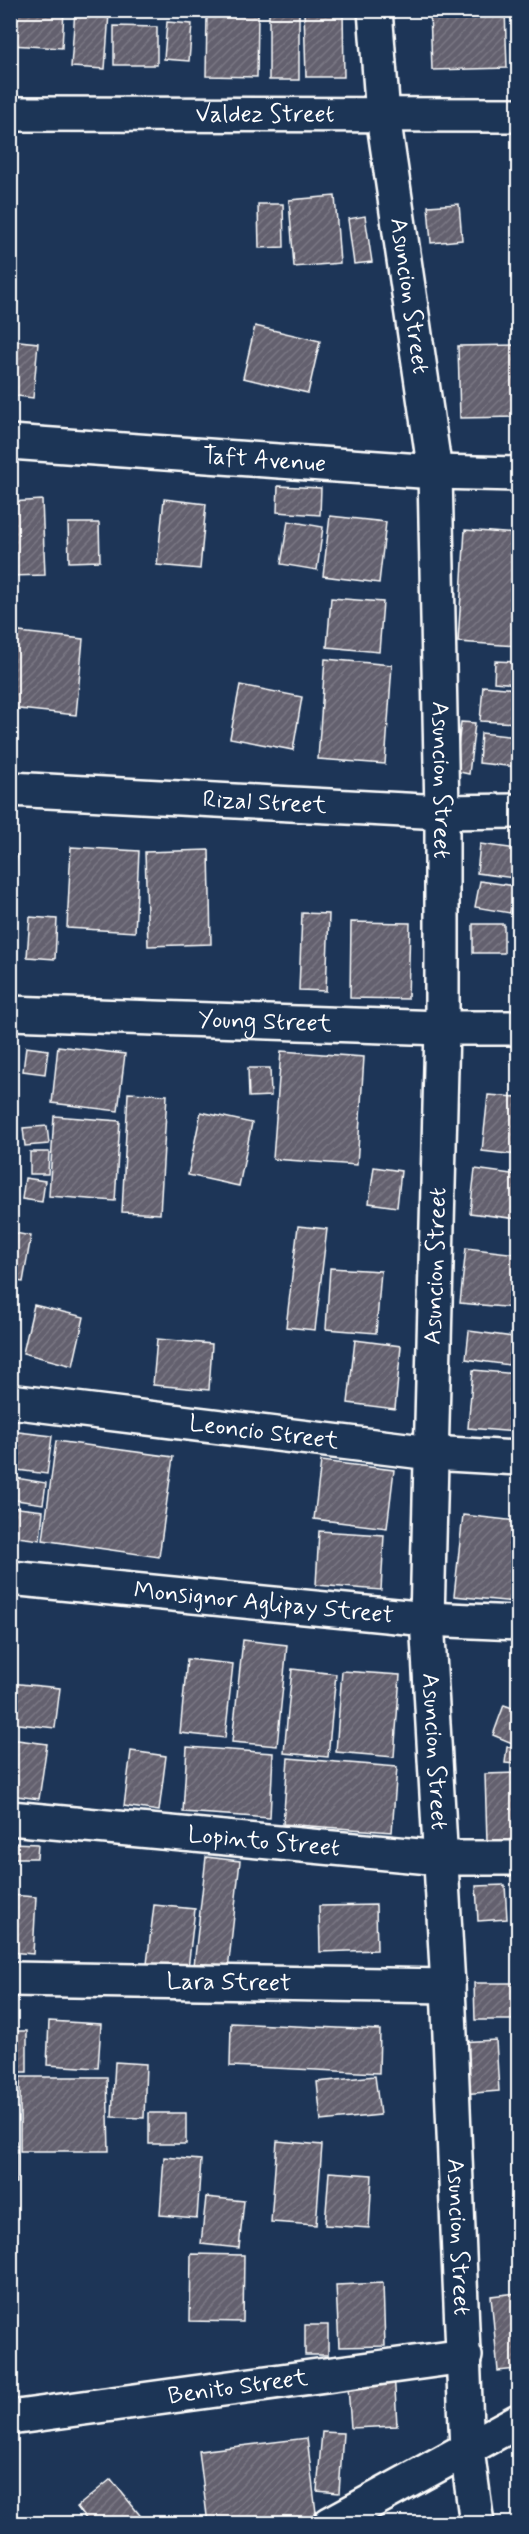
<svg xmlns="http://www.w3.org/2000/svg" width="529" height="2534" font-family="Mynerve,sans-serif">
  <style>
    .building { fill: url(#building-hatch); stroke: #fff; stroke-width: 1.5 }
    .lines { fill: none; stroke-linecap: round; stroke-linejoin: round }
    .minor-casing { stroke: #fff; stroke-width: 38 }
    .minor { stroke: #1d3557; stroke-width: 33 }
    .labels { text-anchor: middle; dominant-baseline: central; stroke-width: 4.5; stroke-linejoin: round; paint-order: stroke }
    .street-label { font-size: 24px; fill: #fff; stroke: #1d3557 }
  </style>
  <defs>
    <pattern id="building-hatch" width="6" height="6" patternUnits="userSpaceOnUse" patternTransform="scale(1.5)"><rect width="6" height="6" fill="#63606e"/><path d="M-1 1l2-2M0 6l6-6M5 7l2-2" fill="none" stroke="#7a7884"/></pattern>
  </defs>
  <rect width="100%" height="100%" fill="#1d3557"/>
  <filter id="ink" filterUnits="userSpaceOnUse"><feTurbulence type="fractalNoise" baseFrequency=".0167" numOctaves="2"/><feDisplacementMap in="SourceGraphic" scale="12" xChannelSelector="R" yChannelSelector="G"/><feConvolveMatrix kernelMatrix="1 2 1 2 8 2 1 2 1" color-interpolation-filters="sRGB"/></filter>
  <g filter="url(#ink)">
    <!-- building -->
    <path class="building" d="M10,10H64L62,48L10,45Z
      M75,10L109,13L105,69L71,67Z
      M269,10H299V80H269Z
      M304,10H343L344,77H306Z
      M430,10H505L507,68L432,70Z
      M207,14L258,15L257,77L206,76Z
      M167,22L192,24L189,61L164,59Z
      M114,26L157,27V65H114Z
      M335,196L340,263L294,267L289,200Z
      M258,204H283L284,247L259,248Z
      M459,204L462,240L431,243L428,206Z
      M365,216L372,262L354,264L348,219Z
      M255,326L320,341L308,393L243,378Z
      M10,340L38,343L33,398L10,395Z
      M518,345V417L460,418L458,346Z
      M278,486L321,488L320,515L277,512Z
      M164,499L206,504L200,569L157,565Z
      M42,500L45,575L10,576V502Z
      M330,516L386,522L379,583L323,576Z
      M288,521L323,527L317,570L281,564Z
      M68,523H99L100,561L69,562Z
      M465,530L518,534V646L458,642Z
      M331,598L383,602L379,652L327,647Z
      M10,631L83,639L76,715L10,708Z
      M325,659L392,665L385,764L318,759Z
      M495,661L518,662V684L494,682Z
      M240,685L302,697L293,750L230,738Z
      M483,686L518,689V723L480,721Z
      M461,722L475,723L469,774L455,771Z
      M481,733L518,737V767L479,763Z
      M480,844L517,849L514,878L477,873Z
      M71,847L139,851L135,932L67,928Z
      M209,850L211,944L148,946L145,852Z
      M10,854L17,855L10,924Z
      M480,881L515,886L510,913L475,907Z
      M302,913L329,914L326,991L299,990Z
      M30,917L57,919L55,959L27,957Z
      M351,922L410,923L408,999L350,998Z
      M473,924H504V953H473Z
      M58,1046L125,1054L118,1111L52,1103Z
      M26,1047L48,1050L45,1074L23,1071Z
      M281,1051L364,1057L357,1165L273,1159Z
      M248,1068H270L271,1096L249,1097Z
      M128,1093L167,1095L160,1214L122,1212Z
      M488,1095L518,1097V1155L482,1151Z
      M201,1112L252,1123L239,1186L188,1175Z
      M54,1116L120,1121L115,1201L49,1196Z
      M47,1126L49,1144L25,1146L23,1128Z
      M30,1152H49L48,1174H30Z
      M374,1167L401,1171L397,1207L369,1203Z
      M475,1169L518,1175V1219L470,1213Z
      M25,1178L45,1181L42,1202L22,1199Z
      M298,1226L327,1229L315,1330L286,1327Z
      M10,1232L31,1236L23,1282L10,1280Z
      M466,1248L518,1254L515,1308L460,1303Z
      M330,1268L381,1271L376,1333L326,1329Z
      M34,1305L84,1317L73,1366L23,1353Z
      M469,1331L513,1337L509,1365L466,1359Z
      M157,1339L212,1344L209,1390L153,1385Z
      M355,1340L401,1346L395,1409L348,1403Z
      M473,1370L518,1374V1432L468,1428Z
      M10,1431L52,1436L47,1474L10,1469Z
      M56,1441L173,1457L159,1557L43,1540Z
      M321,1461L394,1470L387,1528L314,1519Z
      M10,1477L46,1483L43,1504L10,1499Z
      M10,1507L43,1511L40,1540L10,1536Z
      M463,1515L518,1521L515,1602L454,1596Z
      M319,1531L384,1535L381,1590L316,1585Z
      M243,1640L287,1645L277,1746L232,1742Z
      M187,1659L233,1664L225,1738L180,1733Z
      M292,1669L336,1674L328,1757L284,1753Z
      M342,1671L400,1675L394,1757L336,1752Z
      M10,1683L60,1688L55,1728L10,1723Z
      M504,1705L518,1710L517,1745L493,1735Z
      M10,1739L47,1744L39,1799L10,1795Z
      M187,1747L273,1753L270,1818L183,1812Z
      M507,1747L518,1748V1764L505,1763Z
      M131,1751L166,1756L159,1811L124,1806Z
      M288,1758L397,1767L392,1832L283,1824Z
      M518,1773V1840L487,1841L485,1774Z
      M10,1843L38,1844L37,1858H10Z
      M206,1857L240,1861L228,1970L194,1966Z
      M505,1885L507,1919L478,1921L476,1886Z
      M10,1895L36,1897L33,1954L10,1952Z
      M154,1905L195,1909L188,1968L147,1964Z
      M376,1905L377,1950L320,1952L319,1906Z
      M513,1918H518V1968H515Z
      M474,1983H518V2020H475Z
      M49,2021L101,2024L98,2068L47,2065Z
      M231,2023L380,2030L379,2073L230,2066Z
      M10,2031H27V2072H10Z
      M496,2040L499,2091L462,2094L458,2042Z
      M115,2062L146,2064L144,2118L112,2117Z
      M375,2076L380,2115L321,2121L317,2082Z
      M20,2077H107L109,2151H20Z
      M149,2113H186V2144H149Z
      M10,2141H16V2183H10Z
      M277,2141L322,2145L316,2225L271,2222Z
      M164,2157L201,2160L197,2218L160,2215Z
      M329,2172L372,2175L369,2228L325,2225Z
      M206,2197L244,2201L239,2248L201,2244Z
      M191,2254L244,2255L243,2322L190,2321Z
      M383,2283L385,2346L339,2347L336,2285Z
      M518,2293V2369L498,2371L491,2296Z
      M305,2325H328V2355H305Z
      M394,2370L397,2426L351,2428L347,2373Z
      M322,2432L343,2433L339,2493L317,2491Z
      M307,2438L317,2521L296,2524H208L199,2451Z
      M111,2479L147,2524H90L77,2507Z"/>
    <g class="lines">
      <defs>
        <g id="minor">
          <path id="s1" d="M375,10L383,116L435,472L442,812V1028L427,1619L448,1986L467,2450L477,2524"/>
          <path id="s2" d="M10,114L518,115"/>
          <path id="s3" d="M10,442L435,472L518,474"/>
          <path id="s4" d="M10,789L442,812L518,811"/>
          <path id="s5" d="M10,1013L442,1028H518"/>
          <path id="s6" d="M10,1401L431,1453L518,1458"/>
          <path id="s7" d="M10,1578L427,1619L518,1623"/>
          <path id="s8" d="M10,1818L441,1858H518"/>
          <path id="s9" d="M10,1979L448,1986"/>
          <path id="s10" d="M10,2418L465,2356"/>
          <path d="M330,2524L518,2421"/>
        </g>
      </defs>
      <!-- minor casing -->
      <use href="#minor" class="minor-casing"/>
      <!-- minor -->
      <use href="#minor" class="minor"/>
    </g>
  </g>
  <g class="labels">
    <!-- street labels -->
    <g class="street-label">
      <text stroke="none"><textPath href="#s2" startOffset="255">Valdez Street</textPath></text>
      <text stroke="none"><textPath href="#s1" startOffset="288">Asuncion Street</textPath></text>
      <text stroke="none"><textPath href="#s3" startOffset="255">Taft Avenue</textPath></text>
      <text stroke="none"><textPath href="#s1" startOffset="774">Asuncion Street</textPath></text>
      <text stroke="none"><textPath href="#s4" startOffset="255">Rizal Street</textPath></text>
      <text stroke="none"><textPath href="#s5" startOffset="255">Young Street</textPath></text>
      <text transform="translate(436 1266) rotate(-88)">Asuncion Street</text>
      <text stroke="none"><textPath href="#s6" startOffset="256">Leoncio Street</textPath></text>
      <text stroke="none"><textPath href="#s7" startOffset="255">Monsignor Aglipay Street</textPath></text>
      <text stroke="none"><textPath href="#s1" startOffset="1746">Asuncion Street</textPath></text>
      <text stroke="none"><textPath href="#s8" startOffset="255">Lopinto Street</textPath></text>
      <text stroke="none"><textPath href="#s9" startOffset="219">Lara Street</textPath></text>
      <text stroke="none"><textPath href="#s1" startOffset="2232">Asuncion Street</textPath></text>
      <text stroke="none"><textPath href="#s10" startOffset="230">Benito Street</textPath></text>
    </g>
  </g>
  <!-- margin -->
  <rect width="529" height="2534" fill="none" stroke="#1d3557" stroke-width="36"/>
  <rect x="18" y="18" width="493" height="2498" fill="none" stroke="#fff" stroke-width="2" filter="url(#ink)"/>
</svg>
